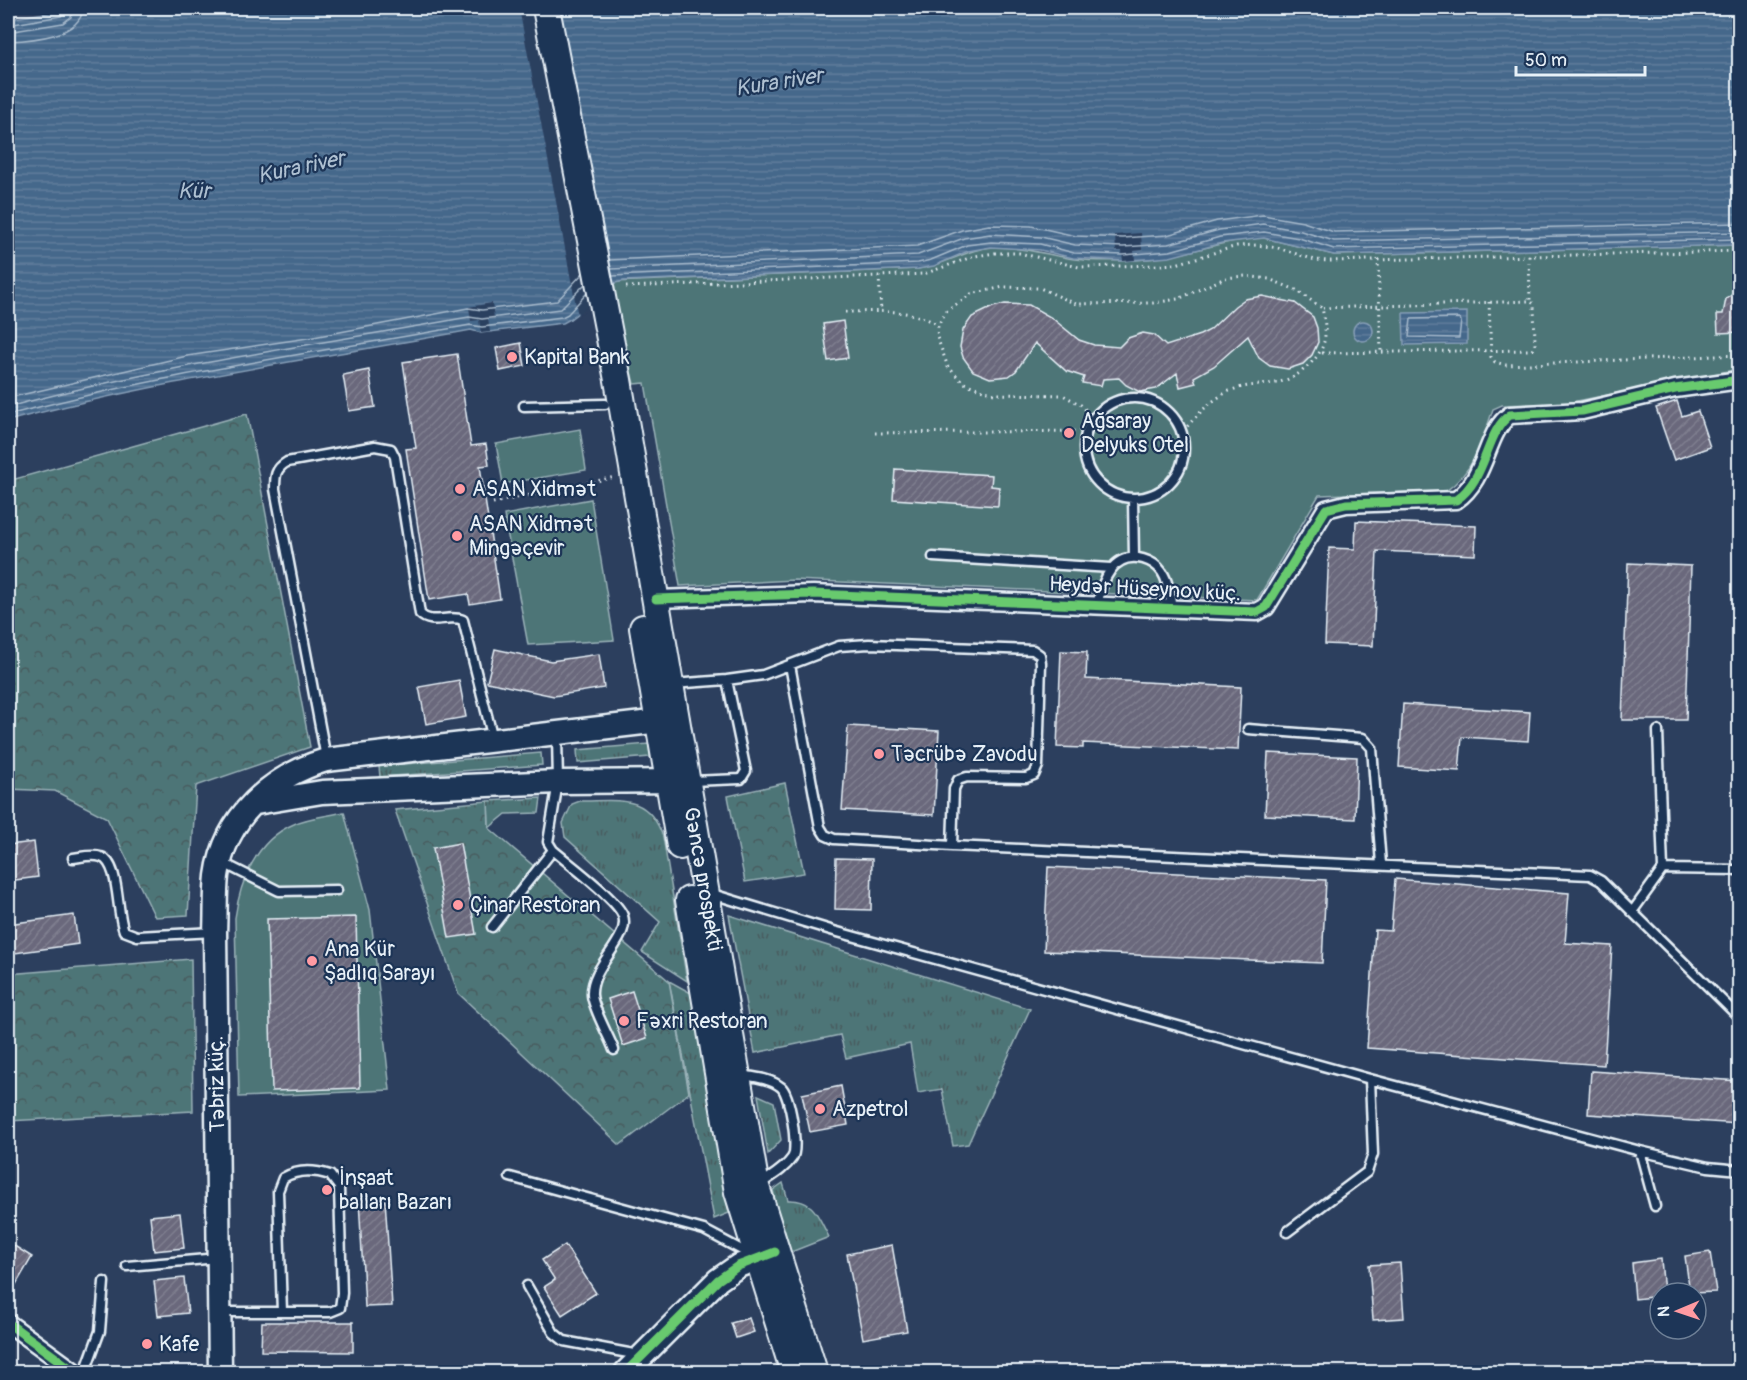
<svg xmlns="http://www.w3.org/2000/svg" width="1747" height="1380" font-family="Pangolin,sans-serif">
  <style>
    .grass { fill: url(#grass-tufts); stroke: #9ab2b8; stroke-width: 1.5 }
    .forest { fill: url(#forest-crowns); stroke: #9ab2b8; stroke-width: 1.5 }
    .park { fill: #4d7477; stroke: #9ab2b8; stroke-width: 1.5 }
    .water { fill: url(#water-rules); stroke: #869eb7; stroke-width: 1.5 }
    .pier { fill: #2c3f5e }
    .lines { fill: none; stroke-linecap: round; stroke-linejoin: round }
    .shore { stroke: #a7bacc; stroke-width: 1.5 }
    .building { fill: url(#building-hatch); stroke: #e8f1f8; stroke-width: 1.5 }
    .lane-casing { stroke: #e8f1f8; stroke-width: 13 }
    .street-casing { stroke: #e8f1f8; stroke-width: 21 }
    .secondary-casing { stroke: #e8f1f8; stroke-width: 27 }
    .primary-casing { stroke: #e8f1f8; stroke-width: 30 }
    .path { stroke: #e8f1f8; stroke-width: 3; stroke-dasharray: 1.5 4.5; stroke-linecap: butt }
    .lane { stroke: #1d3557; stroke-width: 8 }
    .street { stroke: #1d3557; stroke-width: 16 }
    .secondary { stroke: #1d3557; stroke-width: 22 }
    .primary { stroke: #1d3557; stroke-width: 26 }
    .cycleway-casing { stroke: #1d3557; stroke-width: 13 }
    .cycleway { stroke: #67ca6e; stroke-width: 9 }
    .poi-dot { fill: #ff9aa2; stroke: #1d3557; stroke-width: 2 }
    .labels { text-anchor: middle; dominant-baseline: central; stroke-width: 4.5; stroke-linejoin: round; paint-order: stroke }
    .poi-label { font-size: 21px; fill: #e8f1f8; stroke: #1d3557; text-anchor: start }
    .street-label { font-size: 21px; fill: #e8f1f8; stroke: #1d3557 }
    .water-label { font-size: 22px; font-style: italic; fill: #afc1d2; stroke: #1d3557 }
  </style>
  <defs>
    <pattern id="grass-tufts" width="24" height="20" patternUnits="userSpaceOnUse" patternTransform="scale(1.5)"><rect width="24" height="20" fill="#4d7477"/><path d="M3 7l-1-3M5 7V3M7 7l1-3M15 17l-1-3M17 17v-4M19 17l1-3" fill="none" stroke="#495c5e"/></pattern>
    <pattern id="forest-crowns" width="20" height="18" patternUnits="userSpaceOnUse" patternTransform="scale(1.5)"><rect width="20" height="18" fill="#4d7477"/><path d="M2 6a3 3 0 1 1 6 0M12 15a3 3 0 1 1 6 0" fill="none" stroke="#495c5e"/></pattern>
    <pattern id="water-rules" width="6" height="5" patternUnits="userSpaceOnUse" patternTransform="scale(1.5)"><rect width="6" height="5" fill="#45678b"/><path d="M0 2.5h6" fill="none" stroke="#607d9c"/></pattern>
    <pattern id="building-hatch" width="6" height="6" patternUnits="userSpaceOnUse" patternTransform="scale(1.5)"><rect width="6" height="6" fill="#6a687c"/><path d="M-1 1l2-2M0 6l6-6M5 7l2-2" fill="none" stroke="#7f7e8f"/></pattern>
  </defs>
  <rect width="100%" height="100%" fill="#2c3f5e"/>
  <filter id="ink" filterUnits="userSpaceOnUse"><feTurbulence type="fractalNoise" baseFrequency=".0167" numOctaves="2"/><feDisplacementMap in="SourceGraphic" scale="12" xChannelSelector="R" yChannelSelector="G"/><feConvolveMatrix kernelMatrix="1 2 1 2 8 2 1 2 1" color-interpolation-filters="sRGB"/></filter>
  <g filter="url(#ink)">
    <!-- grass -->
    <path class="grass" d="M649,744L650,757L578,763L577,750Z
      M541,753L542,765L380,777L379,766Z
      M541,798L539,813L506,814L489,828L488,801Z
      M580,801C619,801 648,793 663,837L687,981L642,952L660,922L565,837L563,823L572,804Z
      M729,915L1030,1009L968,1144L953,1146L942,1089L918,1093L910,1044L846,1058L840,1035L755,1053Z
      M669,981L691,993L729,1213L714,1219Z
      M758,1095L774,1102L781,1140L768,1154Z
      M783,1183L788,1200C815,1199 818,1217 829,1237L786,1254L773,1190Z"/>
    <!-- forest -->
    <path class="forest" d="M247,414L310,747L196,786L188,915L155,917L107,818L55,791L8,789V481Z
      M785,783L804,873L745,882L728,796Z
      M488,801L489,828L669,981L689,1093L620,1145L458,993L395,810Z
      M191,959L193,1111L8,1121V974Z"/>
    <!-- park -->
    <path class="park" d="M1264,238L1334,255L1739,245V369L1567,403L1502,405L1493,409C1482,442 1475,470 1446,491L1319,495L1257,600L794,580L680,586L645,383L634,384L616,310L613,282L918,269C946,266 968,247 997,247C1024,247 1048,255 1074,259C1098,262 1124,261 1147,259C1188,256 1223,239 1264,238Z
      M580,429L586,470L503,484L496,444Z
      M591,499L614,640L528,645L504,515Z
      M344,812L370,910L390,1090L239,1097L235,918C240,881 256,840 294,824C308,817 328,816 344,812Z"/>
    <!-- water -->
    <path class="water" d="M77,8H1739V245L1334,255L1264,238L1222,243L1170,257L1123,261L1073,258L1040,250L991,247L968,251L934,266L918,269L624,281C588,287 590,310 563,323L481,333L471,330C316,359 160,380 8,421V19Z
      M1467,312V344L1404,345L1403,313Z
      M1353 331a10 10 0 1 1 20 0a10 10 0 1 1-20 0Z"/>
    <!-- pier -->
    <path class="pier" d="M519,8H554L598,294L578,316Z
      M1141,233L1142,250L1134,251L1135,260L1123,261L1122,251H1116L1115,235Z
      M492,303L494,318L488,319L490,332L481,333L479,320L471,321L469,307Z"/>
    <g class="lines">
      <!-- shore -->
      <path class="shore" d="M8,25L61,16L66,8
        M8,32L63,23L71,17L74,8
        M8,41C31,40 81,37 83,8
        M609,260L917,246L962,230L989,225L1031,226L1076,236L1123,238L1167,235L1217,221L1263,215L1303,222L1334,232L1740,223
        M611,269L918,255L964,238L990,234L1041,237L1075,245L1123,247L1168,244L1219,230L1263,224L1301,231L1334,241L1740,232
        M612,276L918,263L931,260L967,245L991,242L1040,244L1074,253L1123,255L1170,251L1220,237L1264,232L1299,238L1334,249L1740,239
        M1459,318L1461,321L1459,338L1409,337L1411,319Z
        M8,398L187,356L308,338L468,308L482,310L557,301L583,273
        M8,407C159,366 314,345 469,317L482,319L560,309L585,284
        M8,415C159,374 315,353 470,325L482,327L562,317L568,314L587,293"/>
    </g>
    <!-- building -->
    <path class="building" d="M1740,289V332L1718,333L1717,314H1723L1726,299Z
      M1262,296L1295,303L1313,317L1317,328L1318,342L1312,355L1303,364L1288,369L1270,366L1259,358L1248,336L1214,366L1194,377L1196,383L1180,387L1177,373L1156,389L1140,392L1126,385L1119,378L1103,379L1101,386L1082,383L1084,377L1066,371L1035,343L1016,371L1009,376L990,378L973,371L963,357L960,347L963,330L972,317L993,307L1005,304L1029,305L1052,318L1079,340L1094,345L1119,347L1128,338L1143,333L1154,335L1166,346L1200,335L1210,330L1235,306L1245,299Z
      M843,321L848,358L828,361L823,324Z
      M521,343L525,366L500,371L496,348Z
      M457,354L471,446L486,444L489,465L480,466L500,599L470,604L468,594L429,600L406,449L416,448L403,362Z
      M369,370L375,407L349,411L343,375Z
      M1677,401L1682,416L1698,411L1710,447L1674,460L1656,408Z
      M895,469L992,475L991,486L999,487L998,506L893,499Z
      M1356,521L1476,526L1475,555L1377,551L1373,646L1325,644L1329,548L1355,549Z
      M1628,563L1691,566L1686,720H1622Z
      M495,649L551,661L599,654L604,688L554,696L487,682Z
      M1061,651L1087,652L1086,679L1241,687L1238,750L1083,743V748L1057,747Z
      M459,680L466,717L426,724L419,687Z
      M1403,704L1530,712L1528,741L1462,737L1459,771L1399,767Z
      M848,726L939,731L934,815L842,810Z
      M1268,753L1357,757L1355,819L1265,815Z
      M34,842L38,877L8,881V845Z
      M460,843L476,934L449,938L433,848Z
      M836,858L872,859L871,910L835,909Z
      M1048,867L1326,880L1322,963L1044,951Z
      M1395,879L1569,893L1565,943L1612,946L1604,1065L1367,1048L1375,930L1391,931Z
      M74,915L78,944L8,954V924Z
      M356,917L360,1088L272,1091L267,919Z
      M632,991L647,1038L623,1046L608,999Z
      M1591,1071L1740,1081V1124L1588,1114Z
      M841,1086L848,1125L810,1132L802,1094Z
      M385,1199L392,1306L365,1307L359,1200Z
      M180,1213L184,1248L154,1251L150,1216Z
      M8,1242L32,1257L8,1298Z
      M565,1245L596,1293L562,1315L544,1287L555,1280L542,1260Z
      M892,1245L907,1331L863,1339L847,1254Z
      M1710,1252L1716,1292L1690,1293L1685,1256Z
      M1661,1259L1664,1293H1660V1296L1635,1299L1632,1263Z
      M1400,1263L1404,1318L1373,1320L1369,1265Z
      M184,1278L188,1313L158,1316L154,1281Z
      M749,1318L754,1332L736,1338L731,1323Z
      M262,1322H353V1352L261,1351Z"/>
    <g class="lines">
      <defs>
        <path id="lane" d="M1084 448a50 50 0 1 1 100 0a50 50 0 1 1-100 0Z
          M524,406L605,404
          M1133,498L1134,557
          M933,557L1111,568
          M1097,605C1102,581 1113,551 1143,559C1150,561 1158,566 1162,572C1169,582 1170,597 1172,609
          M727,680L763,675L839,646L869,644L1033,650L1040,655L1041,663L1038,766L1034,775L1026,778L967,777L958,780L954,789L952,846L834,839L825,835L820,827L790,665
          M672,684L727,680L746,771L741,779L691,781
          M1248,729L1363,738L1372,748L1381,864
          M557,736L558,782L548,842L553,850C568,863 618,900 623,916C631,939 590,966 592,995C593,1009 609,1036 614,1050
          M326,758L275,489C275,476 275,469 287,462L375,446L391,449L395,457L420,614C432,626 448,614 463,620L493,739
          M952,846L1590,875L1601,881L1740,1018
          M73,858C81,857 93,854 101,857C120,863 116,912 124,931L137,936L215,932
          M221,862L279,891L337,890
          M1663,869L1740,870
          M709,893L834,931L1370,1079L1640,1151L1708,1167L1740,1170
          M1632,912L1663,869L1658,731
          M492,927L553,850
          M740,1075C753,1077 770,1078 781,1087C790,1094 799,1149 792,1158C784,1170 770,1177 759,1185
          M1640,1151L1655,1206
          M510,1177L704,1230L751,1255
          M1287,1232L1367,1172L1373,1154L1370,1079
          M127,1266L218,1258
          M527,1286L554,1333L564,1341L639,1355
          M220,1312H330L340,1308L342,1293L339,1187L330,1175C314,1170 298,1169 283,1178L278,1191L282,1312
          M85,1372L100,1331L104,1282"/>
        <path id="street" d="M656,599L813,594L1257,612L1266,607L1326,509L1346,504L1456,500C1488,478 1485,432 1510,415L1582,411L1675,389L1740,380
          M8,1323L75,1372"/>
        <path id="secondary" d="M256,803L322,792L558,782L687,781
          M220,1372L215,932C216,914 215,894 217,876C225,817 272,776 326,760L677,719
          M626,1372L718,1280L738,1266L775,1252"/>
        <g id="primary">
          <path id="s1" d="M546,8L618,380L756,1187L814,1372"/>
          <path d="M643,628L680,846"/>
          <path d="M689,900L738,1192L794,1372"/>
        </g>
      </defs>
      <!-- lane casing -->
      <use href="#lane" class="lane-casing"/>
      <!-- street casing -->
      <use href="#street" class="street-casing"/>
      <!-- secondary casing -->
      <use href="#secondary" class="secondary-casing"/>
      <!-- primary casing -->
      <use href="#primary" class="primary-casing"/>
      <!-- path -->
      <path class="path" d="M1529,256L1530,301
        M1378,259L1381,352
        M879,276L881,312
        M626,287L924,274L975,256L995,253H1019L1079,267L1160,265L1176,264L1237,246L1257,245L1278,248L1315,260L1329,261L1740,251
        M1489,302L1491,357L1495,362L1506,365L1740,355
        M845,312C878,312 909,307 938,325
        M1322,353L1532,350L1535,345L1534,304L1530,301L1323,308
        M1094,418L1081,405L1063,395L994,394L964,383L948,367L937,337L938,325L947,311L971,294L1004,287L1040,288L1076,304L1153,303L1178,299L1225,278L1245,276L1269,279L1296,290L1322,308C1327,331 1328,346 1311,363C1279,396 1253,376 1222,395C1206,405 1193,419 1182,433
        M875,433L1087,431
        M493,503L615,477"/>
      <!-- lane -->
      <use href="#lane" class="lane"/>
      <!-- street -->
      <use href="#street" class="street"/>
      <!-- secondary -->
      <use href="#secondary" class="secondary"/>
      <!-- primary -->
      <use href="#primary" class="primary"/>
      <defs>
        <path id="cycleway" d="M656,599L813,594L1257,612L1266,607L1326,509L1346,504L1456,500C1488,478 1485,432 1510,415L1582,411L1675,389L1740,380
          M8,1323L75,1372
          M626,1372L718,1280L738,1266L775,1252"/>
      </defs>
      <!-- cycleway casing -->
      <use href="#cycleway" class="cycleway-casing"/>
      <!-- cycleway -->
      <use href="#cycleway" class="cycleway"/>
    </g>
  </g>
  <!-- markers -->
  <g class="poi-dot">
    <circle cx="512" cy="357" r="6"/>
    <circle cx="1069" cy="433" r="6"/>
    <circle cx="460" cy="489" r="6"/>
    <circle cx="457" cy="536" r="6"/>
    <circle cx="879" cy="754" r="6"/>
    <circle cx="458" cy="905" r="6"/>
    <circle cx="312" cy="961" r="6"/>
    <circle cx="624" cy="1021" r="6"/>
    <circle cx="820" cy="1109" r="6"/>
    <circle cx="327" cy="1190" r="6"/>
    <circle cx="147" cy="1344" r="6"/>
  </g>
  <g class="labels">
    <!-- poi labels -->
    <g class="poi-label">
      <text x="524" y="357">Kapital Bank</text>
      <text x="1081" y="421">Ağsaray<tspan x="1081" dy="24">Delyuks Otel</tspan></text>
      <text x="472" y="489">ASAN Xidmət</text>
      <text x="469" y="524">ASAN Xidmət<tspan x="469" dy="24">Mingəçevir</tspan></text>
      <text x="891" y="754">Təcrübə Zavodu</text>
      <text x="470" y="905">Çinar Restoran</text>
      <text x="324" y="949">Ana Kür<tspan x="324" dy="24">Şadlıq Sarayı</tspan></text>
      <text x="636" y="1021">Fəxri Restoran</text>
      <text x="832" y="1109">Azpetrol</text>
      <text x="339" y="1178">İnşaat<tspan x="339" dy="24">balları Bazarı</tspan></text>
      <text x="159" y="1344">Kafe</text>
    </g>
    <!-- street labels -->
    <g class="street-label">
      <text transform="translate(1145 589) rotate(3)">Heydər Hüseynov küç.</text>
      <text stroke="none"><textPath href="#s1" startOffset="885">Gəncə prospekti</textPath></text>
      <text transform="translate(217 1084) rotate(-91)">Təbriz küç.</text>
    </g>
    <!-- water labels -->
    <g class="water-label">
      <text transform="translate(779 82) rotate(-9)">Kura river</text>
      <text transform="translate(301 167) rotate(-12)">Kura river</text>
      <text x="194" y="191">Kür</text>
    </g>
  </g>
  <!-- margin -->
  <rect width="1747" height="1380" fill="none" stroke="#1d3557" stroke-width="30"/>
  <rect x="15" y="15" width="1717" height="1350" fill="none" stroke="#e8f1f8" stroke-width="2" filter="url(#ink)"/>
  <!-- north arrow -->
  <g transform="translate(1678 1311) rotate(268)"><circle r="28" fill="#1d3557" stroke="#6e8097" stroke-width="1.5"/>
  <path d="M0-4.5L10 22L0 15L-10 22Z" fill="#ff9aa2"/>
  <text y="-9" font-size="16" font-weight="bold" text-anchor="middle" fill="#e8f1f8">N</text>
  </g>
  <!-- scale -->
  <path d="M1516 66v9h129v-9" fill="none" stroke="#e8f1f8" stroke-width="3"/>
  <text x="1525" y="66" font-size="18" fill="#e8f1f8" stroke="#1d3557" stroke-width="4.5" paint-order="stroke">50 m</text>
</svg>
